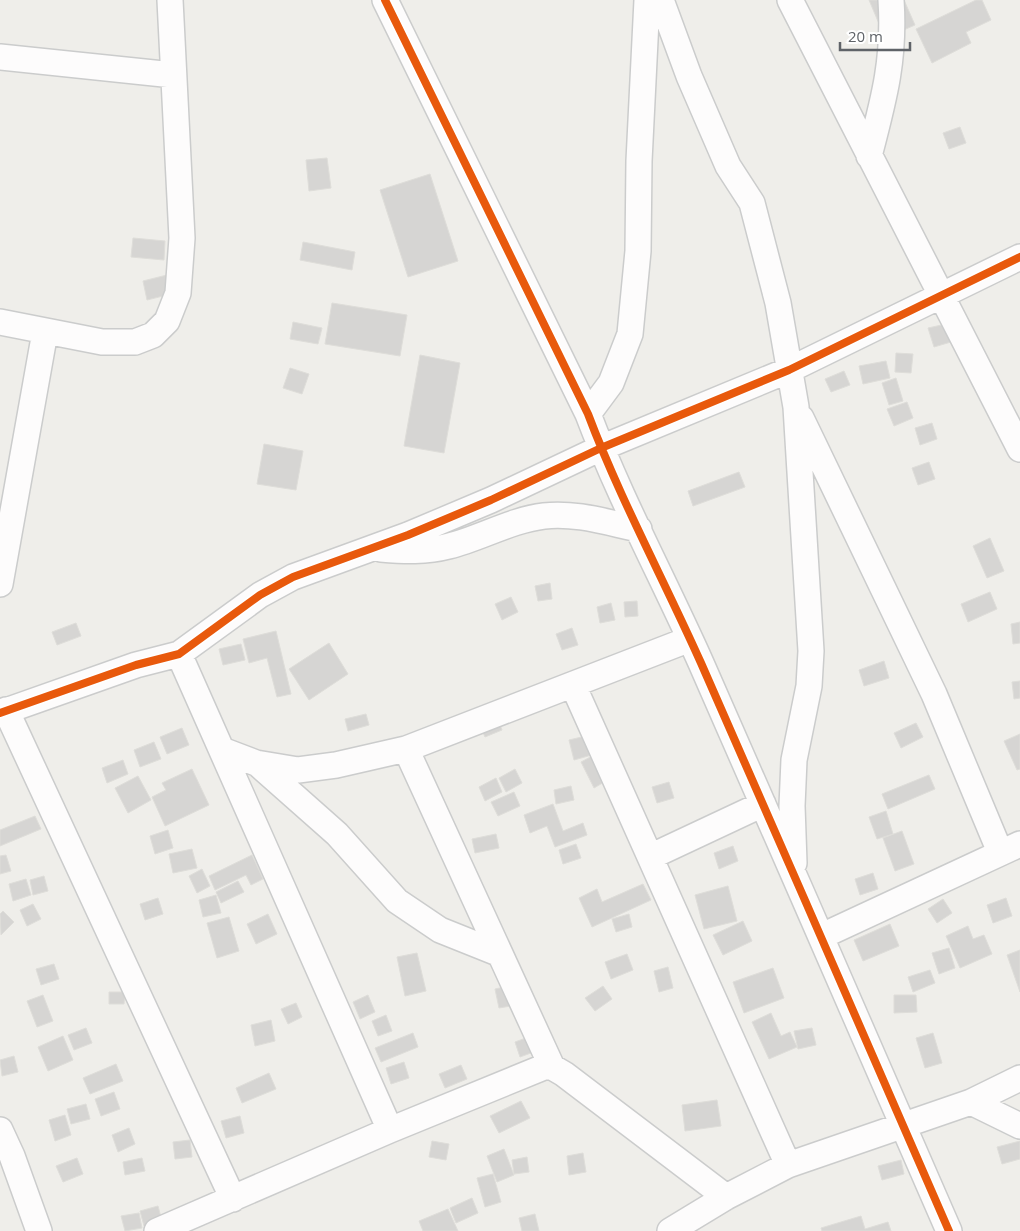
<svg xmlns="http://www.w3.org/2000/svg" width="1020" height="1231" font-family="'Open Sans',sans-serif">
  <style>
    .building { fill: #d6d5d3; stroke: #deddd9 }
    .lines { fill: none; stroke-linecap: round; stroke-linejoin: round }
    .minor-casing { stroke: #cbcccc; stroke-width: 28 }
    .minor { stroke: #fdfcfc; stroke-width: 25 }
    .cycleway-casing { stroke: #fff; stroke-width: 11 }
    .cycleway { stroke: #e8590c; stroke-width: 8 }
  </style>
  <rect width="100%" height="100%" fill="#efeeea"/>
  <!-- building -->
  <path class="building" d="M869,0H904L915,25L885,38Z
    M976,0H982L991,20L966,32L971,43L932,63L916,29Z
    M960,127L966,143L949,149L943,133Z
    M327,158L331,188L309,191L306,160Z
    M430,174L458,261L408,277L380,190Z
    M133,238L165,241L164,260L131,257Z
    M303,242L355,252L352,270L300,260Z
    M167,275L171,294L147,300L143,281Z
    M332,303L407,315L400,356L325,344Z
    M293,322L322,328L318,344L290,339Z
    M946,324L951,342L934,347L928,328Z
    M896,353L913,354L911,373L895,372Z
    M420,355L460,363L444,453L404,446Z
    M886,361L890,378L863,384L859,366Z
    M290,368L309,374L302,394L283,388Z
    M844,371L850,385L831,392L825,379Z
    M896,378L903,401L889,405L882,383Z
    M907,402L913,418L894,426L887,409Z
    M932,423L937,439L920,445L915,428Z
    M264,444L303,451L296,490L257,484Z
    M929,462L935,479L918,485L912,468Z
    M739,472L745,487L693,506L688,491Z
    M990,538L1004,571L987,578L973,546Z
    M550,583L552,599L538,601L535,586Z
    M990,592L997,609L968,622L961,604Z
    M511,597L518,612L502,620L495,604Z
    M637,601L638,616L625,617L624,602Z
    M611,603L615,620L600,623L597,607Z
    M1020,622V643L1013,644L1011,624Z
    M76,623L81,636L57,645L52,632Z
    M572,628L578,645L562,650L556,634Z
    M276,631L291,694L277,697L267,658L249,663L243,639Z
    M329,643L348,674L309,700L289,669Z
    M241,644L245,660L223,665L219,649Z
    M884,661L889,678L864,686L859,670Z
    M1020,681V698L1014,699L1012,682Z
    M366,714L369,725L348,731L345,719Z
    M496,715L502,730L485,737L478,722Z
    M916,723L923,737L901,748L894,733Z
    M182,728L189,745L167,754L160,737Z
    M1020,734V769L1017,770L1004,741Z
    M590,735L595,754L574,760L569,740Z
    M154,742L161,759L140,767L134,750Z
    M598,753L611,778L594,788L581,762Z
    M123,760L128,774L107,783L102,768Z
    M192,769L209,805L165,826L152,797L166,790L162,783Z
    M515,769L522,783L506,792L499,778Z
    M929,775L935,789L888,809L882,794Z
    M138,776L151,800L128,813L115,788Z
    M496,778L502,792L485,801L479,787Z
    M669,782L674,798L657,803L652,787Z
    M571,786L574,800L556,804L554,790Z
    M514,792L520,806L498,816L491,802Z
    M553,804L563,831L583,823L587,835L555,847L547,826L530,833L524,815Z
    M886,811L893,834L877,839L869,817Z
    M35,816L41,829L0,846V830Z
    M168,830L173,848L155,854L150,836Z
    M902,831L914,864L895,871L883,838Z
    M496,834L499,848L475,853L472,839Z
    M576,844L581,858L563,864L559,850Z
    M733,846L738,861L719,869L714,853Z
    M192,849L197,868L173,873L169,854Z
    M6,855L11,871L0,874V856Z
    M252,855L263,879L251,885L246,875L215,890L209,876Z
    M202,869L210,886L197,893L189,876Z
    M873,873L878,889L860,895L855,879Z
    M44,876L48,891L33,895L30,880Z
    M26,879L31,895L13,901L9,884Z
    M238,881L244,892L221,903L216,892Z
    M643,884L651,900L592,927L579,898L597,889L602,902Z
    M728,886L737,921L704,929L695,895Z
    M216,895L221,913L203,917L199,900Z
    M158,898L163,914L145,920L140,904Z
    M1006,898L1012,916L993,923L987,905Z
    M943,899L952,913L937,923L928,909Z
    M33,904L41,919L27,926L20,910Z
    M3,911L14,922L1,935L0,914Z
    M268,914L277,934L256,944L247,924Z
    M629,914L632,927L616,932L612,919Z
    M229,917L239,951L217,958L207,923Z
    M743,921L752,941L723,955L713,935Z
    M890,924L899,946L863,961L854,940Z
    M968,926L973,939L984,935L992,954L960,968L946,936Z
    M949,948L955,968L939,974L932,953Z
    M1020,950V992L1007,955Z
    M417,953L426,991L405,996L397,957Z
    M627,954L633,970L611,979L605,962Z
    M54,964L59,979L41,985L36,969Z
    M668,967L673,988L659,992L654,971Z
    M773,968L784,998L744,1013L733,982Z
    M930,970L935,983L913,992L908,977Z
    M513,985L517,1005L499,1008L495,989Z
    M603,986L612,999L595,1011L585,998Z
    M109,992H125L124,1004H109Z
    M43,995L53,1021L37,1027L27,1001Z
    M368,995L375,1012L360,1019L353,1002Z
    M894,995H916L917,1012L894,1013Z
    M296,1003L302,1017L288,1024L281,1009Z
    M771,1013L781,1036L790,1032L797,1047L769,1059L752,1022Z
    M386,1015L392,1031L378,1036L372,1021Z
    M271,1020L275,1041L255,1046L251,1025Z
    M86,1028L92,1043L74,1050L68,1035Z
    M812,1028L816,1045L798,1049L794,1031Z
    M413,1033L418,1047L381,1062L375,1048Z
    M933,1033L942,1063L925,1068L916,1038Z
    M534,1035L539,1050L520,1057L515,1042Z
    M63,1036L73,1060L48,1071L38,1047Z
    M14,1056L18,1072L2,1076L0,1060Z
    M404,1062L409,1078L391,1084L386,1068Z
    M116,1064L123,1081L90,1094L83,1078Z
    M461,1065L467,1079L445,1088L439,1074Z
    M269,1073L276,1089L242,1103L236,1088Z
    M114,1092L120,1109L101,1116L95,1099Z
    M717,1100L721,1126L685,1131L682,1105Z
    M521,1101L530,1118L499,1133L490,1116Z
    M86,1104L90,1119L71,1124L67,1109Z
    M65,1115L71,1135L55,1141L49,1120Z
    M240,1116L244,1133L226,1138L221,1121Z
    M129,1128L135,1144L118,1152L112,1135Z
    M190,1140L192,1157L175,1159L173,1142Z
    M432,1141L449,1144L446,1160L429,1157Z
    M1020,1141V1159L1002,1164L997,1147Z
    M504,1149L514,1175L497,1182L487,1156Z
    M583,1153L586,1172L569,1175L567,1156Z
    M527,1157L529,1172L514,1174L512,1160Z
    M77,1158L83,1174L63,1182L56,1166Z
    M142,1158L145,1171L125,1175L123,1162Z
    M901,1160L904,1174L882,1180L878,1166Z
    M493,1174L501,1202L485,1207L477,1178Z
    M472,1198L478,1213L456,1223L450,1208Z
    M158,1206L162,1221L144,1226L140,1211Z
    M448,1209L458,1231H423L419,1221Z
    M139,1213L142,1228L125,1231L121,1216Z
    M535,1214L539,1231H522L519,1218Z
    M861,1216L865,1229L888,1222L891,1231H822L821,1228Z"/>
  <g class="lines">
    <defs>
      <path id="minor" d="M385,0L588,414C620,499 664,580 701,663C784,852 867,1042 949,1231
        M661,0L689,76L728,166L752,203L778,303L796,407L811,651L809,686L794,760L792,806L794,863
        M790,0L1020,449
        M0,57L173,75
        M869,156C884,99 895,59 891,0
        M0,322L102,342H135L153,335L167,321L178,293L182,238L170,0
        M588,414L611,383L630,334L638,251L639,161L647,0
        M801,418L934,694L1000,852
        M381,549C404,551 426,552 449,546C481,538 511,520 544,516C575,512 609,523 639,529
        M0,584L45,332
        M179,654L390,1130
        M573,685L788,1165
        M6,710L233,1199
        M0,713L136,665L179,654L260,595L293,577L408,535L491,500L601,448L789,370L1020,257
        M406,749L552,1067
        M222,750L256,763L298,770L336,765L406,749L690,639
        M258,764L337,834L397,901L440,930L500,954
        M650,857L763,804
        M822,936L1020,844
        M971,1102L1020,1126
        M0,1130L12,1156L39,1231
        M157,1231L390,1130L544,1067H552L564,1074L726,1197
        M670,1231L726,1197L788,1165L971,1102L1020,1078"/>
    </defs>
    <!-- minor casing -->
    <use href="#minor" class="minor-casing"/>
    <!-- minor -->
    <use href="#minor" class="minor"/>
    <defs>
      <path id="cycleway" d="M385,0L588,414C620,499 664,580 701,663C784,852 867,1042 949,1231
        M0,713L136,665L179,654L260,595L293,577L408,535L491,500L601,448L789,370L1020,257"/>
    </defs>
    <!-- cycleway casing -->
    <use href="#cycleway" class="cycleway-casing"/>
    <!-- cycleway -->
    <use href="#cycleway" class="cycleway"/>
  </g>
  <!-- scale -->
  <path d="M840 42v8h70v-8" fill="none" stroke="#5f6368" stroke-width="2.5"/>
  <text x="848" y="42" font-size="15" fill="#5f6368" stroke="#ffffff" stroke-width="4" paint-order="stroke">20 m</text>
</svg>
